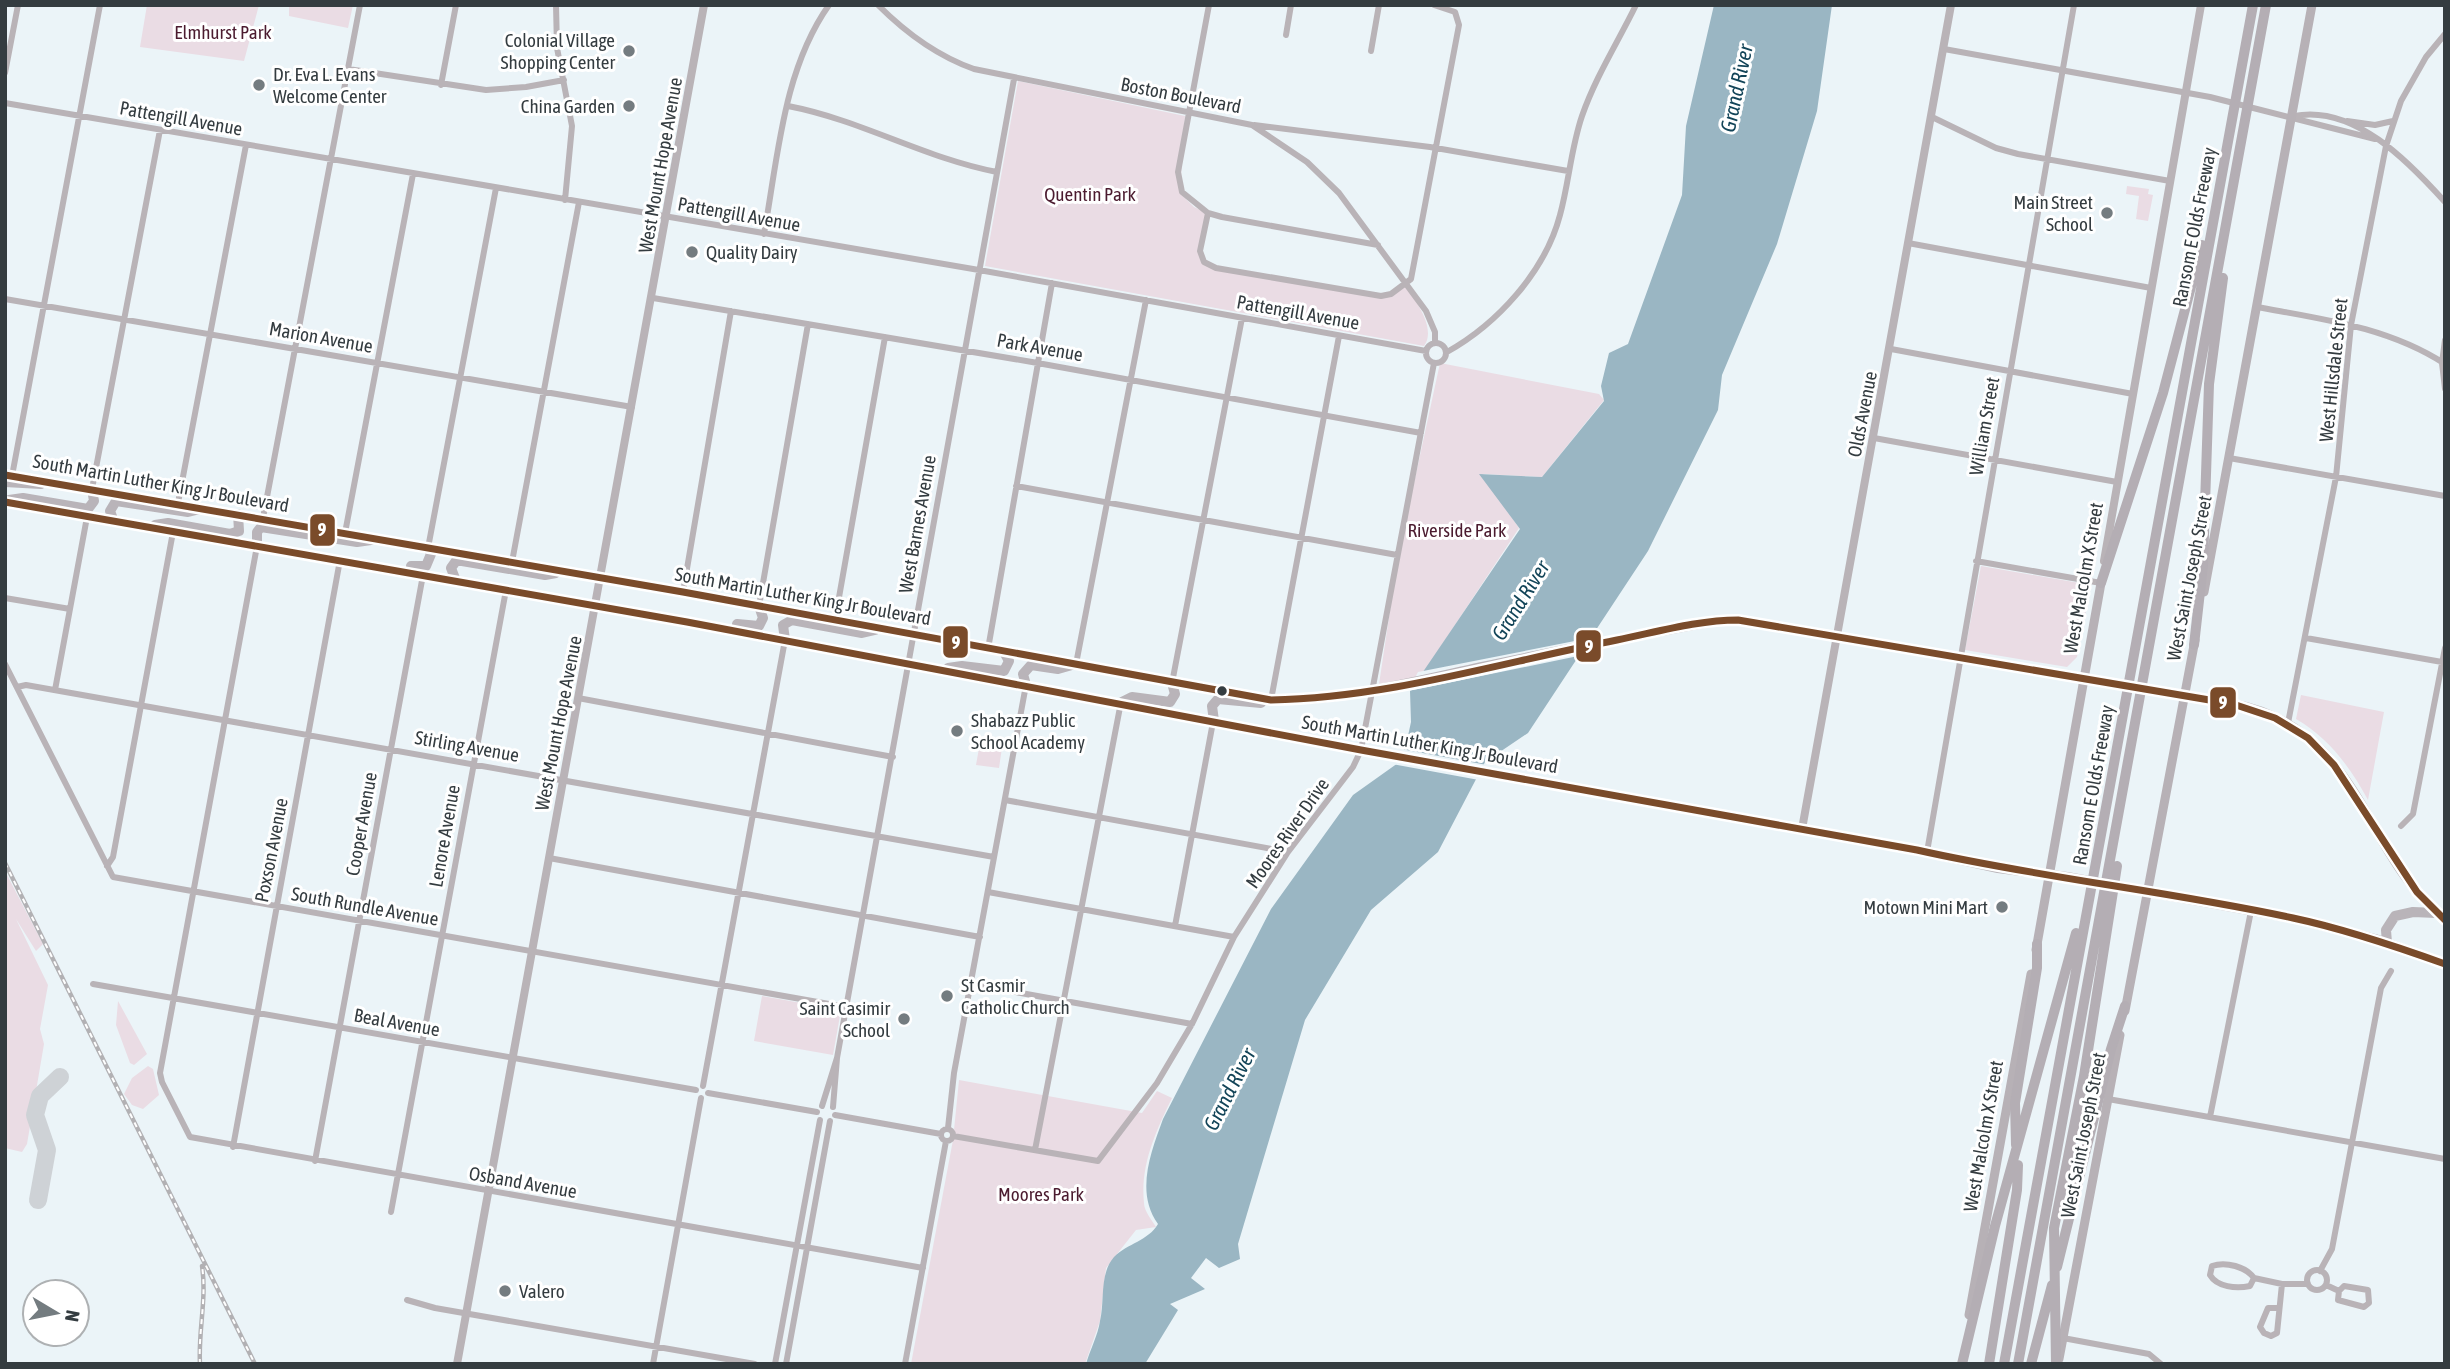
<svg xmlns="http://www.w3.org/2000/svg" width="2450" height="1369" font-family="'Asap Condensed',sans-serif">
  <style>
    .green { fill: #eadce4 }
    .water { fill: #9ab6c3 }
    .pier { fill: #ebf4f8 }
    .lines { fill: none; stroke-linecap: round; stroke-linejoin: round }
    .taxiway { stroke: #ced2d6; stroke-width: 18 }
    .minor { stroke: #b9b3b7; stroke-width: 6 }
    .tertiary { stroke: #b9b3b7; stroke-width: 8 }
    .secondary { stroke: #b7b1b6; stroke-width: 9 }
    .primary { stroke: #b9b4b9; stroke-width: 10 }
    .motorway { stroke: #b4aeb4; stroke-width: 10 }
    .rail-casing { stroke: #b2b1b4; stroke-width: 4.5 }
    .rail { stroke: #fff; stroke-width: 2; stroke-dasharray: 5; stroke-linecap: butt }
    .bus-1-casing { stroke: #fff; stroke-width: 12 }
    .bus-1 { stroke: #7a4b2a; stroke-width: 7 }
    .poi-dot { fill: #747c80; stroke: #fff; stroke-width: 2.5 }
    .bus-dot { fill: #343c40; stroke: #fff; stroke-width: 2.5 }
    .labels { text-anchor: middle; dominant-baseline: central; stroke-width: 6; stroke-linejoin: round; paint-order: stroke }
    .park-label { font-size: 19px; fill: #4b1b2f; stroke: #fff }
    .poi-label { font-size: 19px; fill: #343c40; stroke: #fff; text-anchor: end }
    .street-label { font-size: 19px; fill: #343c40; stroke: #fff }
    .water-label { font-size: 21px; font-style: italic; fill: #124458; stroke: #fff }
    .line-badge { stroke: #fff; stroke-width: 2.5 }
    .badge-label { font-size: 19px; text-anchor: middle; font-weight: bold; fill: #fff }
  </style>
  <rect width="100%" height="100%" fill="#ebf4f8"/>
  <!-- green -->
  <path class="green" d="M147,5H259L244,61L140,47Z
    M289,5H353L348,28L289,16Z
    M1018,81L1185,116L1180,193L1194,207L1209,214L1201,253L1211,266L1379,295L1391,293L1405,283C1415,301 1437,328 1424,346L985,266Z
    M2127,186L2149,189L2148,194L2153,195L2148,221L2136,219L2139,196L2126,194Z
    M1440,363L1599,394L1604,400L1542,477L1483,474L1519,528L1416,684L1378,691L1398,557Z
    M1981,566L2091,585L2077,657L2067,667L1965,650Z
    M2301,695L2384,712L2368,800C2350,767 2329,738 2296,719Z
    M981,737L1003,741L999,768L976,765Z
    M5,871L43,944L36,951L16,919L48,985L40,1029L44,1044L27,1144L22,1152L5,1148Z
    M762,996L841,1010L833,1055L754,1041Z
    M118,1001L147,1054L134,1065L130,1063L116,1025Z
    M148,1066L153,1069L159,1095L143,1109L132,1105L124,1094L132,1078Z
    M959,1080L1142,1113L1157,1091L1172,1098C1156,1131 1140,1165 1144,1203C1144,1211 1152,1220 1156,1227L1136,1230L1106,1268L1100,1321L1085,1364H911L953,1140Z"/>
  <!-- water -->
  <path class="water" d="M1714,5H1832L1817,111L1777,244L1722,375L1718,410L1648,551L1528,733L1485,762L1438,852L1371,910L1305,1020L1238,1244L1240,1259L1219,1268L1206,1258L1191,1278L1205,1289L1170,1304L1178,1310L1145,1364H1086C1090,1350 1098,1335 1100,1321C1105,1301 1099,1274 1114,1257C1128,1243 1148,1241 1158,1224C1135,1192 1151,1152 1163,1119L1271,909L1353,795L1398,763L1406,745L1411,722L1410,691L1520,529L1479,474L1542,477L1604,401L1601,386L1609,353L1628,344L1682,195L1686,126Z"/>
  <!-- pier -->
  <path class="pier" d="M1595,637L1583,655L1408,691L1418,672Z
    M1401,749L1487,765L1479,780L1392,764Z"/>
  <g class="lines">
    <!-- taxiway -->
    <path class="taxiway" d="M38,1200L47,1150L35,1115L40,1096L60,1077"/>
    <!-- minor -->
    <path class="minor" d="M556,5L557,48L572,126L565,200
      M878,5C906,33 937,56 974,69L1252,125L1307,162L1339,193L1426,311L1435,332V343
      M1209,5L1178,172L1182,192L1208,213L1222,217L1378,245
      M1286,35L1291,5
      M1944,49L2210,97L2375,139
      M1371,51L1379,5
      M348,69L486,90L526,87L564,80
      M5,73L18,5
      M441,85L456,5
      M5,103L979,270L1426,351
      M788,106C861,120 924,158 997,172
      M2294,116C2354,104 2409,162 2445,202
      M1932,117L1996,148L2018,154L2170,181
      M2347,121L2375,125L2393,121
      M1254,125L1430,147L1568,171
      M1208,213L1200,251L1204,262L1216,268L1381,296L1391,294L1411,279L1459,25L1455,12L1434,5
      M764,234C778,157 783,70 829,5
      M1908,243L2151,288
      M653,298L1032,362L1421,433
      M5,299L632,407
      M2257,307C2322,319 2388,327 2445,364
      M2445,340L2442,363L2445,389
      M1426 353a10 10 0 1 1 20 0a10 10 0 1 1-20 0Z
      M1891,349L2133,394
      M1447,352C1497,324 1545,272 1560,215C1569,182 1571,148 1582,116C1596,76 1618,42 1636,5
      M1874,438L2117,482
      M2229,458L2445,496
      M12,476L100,5
      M1016,486L1397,555
      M92,489L160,130
      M178,503L246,145
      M263,518L360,5
      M345,533L413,174
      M257,546L160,1073L162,1082L190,1137L923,1268
      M428,548L496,188
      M1976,561L2101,583
      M512,562L579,202
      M683,592L731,311
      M5,598L70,609
      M759,606L808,324
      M835,620L885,337
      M2306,638L2442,662
      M988,649L1052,283
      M5,664L113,877L846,1007
      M1076,664L1146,300
      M1172,683L1242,318
      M17,687L26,685L994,857
      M55,690L87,517
      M578,698L893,757
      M1271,700L1339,336
      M2288,723L2336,477L2351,325L2386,146L2401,101L2426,57L2445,34
      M1005,800L1288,852
      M2401,826L2413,814L2445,648
      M1927,852L2074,5
      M549,858L980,937
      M107,866L113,857L173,532
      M988,892L1234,937
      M1175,926L1213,722
      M93,984L696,1090
      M971,984L1192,1024
      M837,1058L1014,79
      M703,1086L785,640
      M708,1093L817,1112
      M2108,1099L2445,1159
      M822,1106L837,1058L833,1107
      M835,1115L941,1134
      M2210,1117L2251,911
      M948,1128L954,1073L1026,685
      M941 1135a6 6 0 1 1 12 0a6 6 0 1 1-12 0Z
      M953,1136L1098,1161L1157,1083L1192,1024L1234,937L1288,852L1353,767L1361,750L1434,363
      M233,1147L340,560
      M1035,1150L1121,702
      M315,1161L423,575
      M391,1212L506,590
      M2307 1280a10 10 0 1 1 20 0a10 10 0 1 1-20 0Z
      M2320,1271L2332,1249L2381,988L2391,971
      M2254,1278L2250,1286C2236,1289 2217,1287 2210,1275L2212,1266C2226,1261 2246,1267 2254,1278L2282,1284H2308
      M2326,1285L2339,1291L2338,1300L2364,1307L2369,1303L2368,1290L2344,1286L2339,1291
      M407,1300L435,1308L755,1364
      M2278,1308H2268L2260,1327L2264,1333L2271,1336L2277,1333L2282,1284
      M2063,1338L2149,1354L2161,1364
      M653,1364L701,1098
      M775,1364L820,1120
      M786,1364L830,1121
      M905,1364L946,1141"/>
    <!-- tertiary -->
    <path class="tertiary" d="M2104,561L2201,5
      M1802,829L1951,5
      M457,1364L704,5"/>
    <!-- secondary -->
    <path class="secondary" d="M2204,592L2312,5
      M2036,950L2101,583
      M2125,1011L2195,640
      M1969,1315L2031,974
      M2059,1359L2120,1035"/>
    <!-- primary -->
    <path class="primary" d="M5,475L683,592L1271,700C1342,701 1413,682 1482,667C1561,650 1640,635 1719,620H1738L2233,704C2361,729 2361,850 2445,920
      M5,482L41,484
      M9,500L23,498L88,509L94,501L92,489
      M5,502L687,622L1361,750L1917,850L1998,868L2067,877L2293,918L2375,939L2445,964
      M114,522L110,511L116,501L188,512L200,509
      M155,525L168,523L230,534L239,531L238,514
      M257,546V532L261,527L357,542L371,540
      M411,566H426L431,554L428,548
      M456,581L451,568L456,561H462L545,575L556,573
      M737,624L759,626L763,618L759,606
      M785,640L783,625L792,620L862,633L875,630
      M948,668L962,666L1004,671L1009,661L1004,652
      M1026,685L1023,674L1031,665L1058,669L1072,665
      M1122,702L1132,697L1170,702L1175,694L1172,683
      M1214,721L1212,706L1218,699L1261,703
      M2387,943L2386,930L2395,916L2413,912L2436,913"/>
    <!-- motorway -->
    <path class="motorway" d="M2101,583L2163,393L2202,245
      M2194,645L2203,565L2209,384L2223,278
      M2016,1145L2015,1103L2037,968V944
      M2057,1267L2111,1049L2125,1006
      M1962,1364L1995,1226L2076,933
      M1989,1364L2017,1190L2018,1165
      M2004,1364L2253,5
      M2018,1364L2266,5
      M2031,1364L2052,1285
      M2056,1364L2054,1228L2084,1076L2117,866"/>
    <defs>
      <path id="rail" d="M5,863L255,1364
        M200,1364C198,1331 207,1299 202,1266"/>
    </defs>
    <!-- rail casing -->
    <use href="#rail" class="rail-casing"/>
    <!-- rail -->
    <use href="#rail" class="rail"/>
    <defs>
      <path id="bus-1" d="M5,475L683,592L1271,700C1388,698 1503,662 1617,640C1657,632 1698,620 1738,620L2233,704L2275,718L2308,738L2334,765L2417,892L2445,920
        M5,502L687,622L1361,750L1917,850C2041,878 2168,891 2293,918C2345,929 2395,946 2445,964"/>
    </defs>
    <!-- bus-1 casing -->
    <use href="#bus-1" class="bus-1-casing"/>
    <!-- bus-1 -->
    <use href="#bus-1" class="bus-1"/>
  </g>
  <!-- markers -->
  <g class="poi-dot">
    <circle cx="629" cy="51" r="7"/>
    <circle cx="259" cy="85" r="7"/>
    <circle cx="629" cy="106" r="7"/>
    <circle cx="2107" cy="213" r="7"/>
    <circle cx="692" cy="252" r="7"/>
    <circle cx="957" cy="731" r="7"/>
    <circle cx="2002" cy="907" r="7"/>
    <circle cx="947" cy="996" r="7"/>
    <circle cx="904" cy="1019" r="7"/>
    <circle cx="505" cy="1291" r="7"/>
  </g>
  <circle class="bus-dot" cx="1222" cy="691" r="6"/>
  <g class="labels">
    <!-- park labels -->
    <g class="park-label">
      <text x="223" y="32">Elmhurst Park</text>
      <text x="1090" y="194">Quentin Park</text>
      <text x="1457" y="530">Riverside Park</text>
      <text x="1041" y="1194">Moores Park</text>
    </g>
    <!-- poi labels -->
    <g class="poi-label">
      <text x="615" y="40">Colonial Village<tspan x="615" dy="22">Shopping Center</tspan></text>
      <text x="273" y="74" text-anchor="start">Dr. Eva L. Evans<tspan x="273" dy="22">Welcome Center</tspan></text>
      <text x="615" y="106">China Garden</text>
      <text x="2093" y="202">Main Street<tspan x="2093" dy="22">School</tspan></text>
      <text x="706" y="252" text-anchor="start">Quality Dairy</text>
      <text x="971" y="720" text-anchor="start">Shabazz Public<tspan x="971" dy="22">School Academy</tspan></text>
      <text x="1988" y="907">Motown Mini Mart</text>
      <text x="961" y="985" text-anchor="start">St Casmir<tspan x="961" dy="22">Catholic Church</tspan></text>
      <text x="890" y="1008">Saint Casimir<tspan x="890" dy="22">School</tspan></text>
      <text x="519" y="1291" text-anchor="start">Valero</text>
    </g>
    <!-- street labels -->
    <g class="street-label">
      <text transform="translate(1181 95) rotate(11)">Boston Boulevard</text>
      <text transform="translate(181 118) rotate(10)">Pattengill Avenue</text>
      <text transform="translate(660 165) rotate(-80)">West Mount Hope Avenue</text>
      <text transform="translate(739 214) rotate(10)">Pattengill Avenue</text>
      <text transform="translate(2194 227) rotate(-79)">Ransom E Olds Freeway</text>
      <text transform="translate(1298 312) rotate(10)">Pattengill Avenue</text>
      <text transform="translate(321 337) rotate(10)">Marion Avenue</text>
      <text transform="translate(1040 347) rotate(10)">Park Avenue</text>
      <text transform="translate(2333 370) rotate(-84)">West Hillsdale Street</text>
      <text transform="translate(1862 414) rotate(-79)">Olds Avenue</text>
      <text transform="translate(1984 426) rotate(-80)">William Street</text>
      <text transform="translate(161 483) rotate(10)">South Martin Luther King Jr Boulevard</text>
      <text transform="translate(917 524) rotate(-80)">West Barnes Avenue</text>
      <text transform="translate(2083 578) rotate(-80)">West Malcolm X Street</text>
      <text transform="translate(2189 578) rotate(-79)">West Saint Joseph Street</text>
      <text transform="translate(803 596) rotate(10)">South Martin Luther King Jr Boulevard</text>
      <text transform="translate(558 723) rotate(-79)">West Mount Hope Avenue</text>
      <text transform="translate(1430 744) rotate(10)">South Martin Luther King Jr Boulevard</text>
      <text transform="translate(467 746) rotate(10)">Stirling Avenue</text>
      <text transform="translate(2093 785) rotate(-80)">Ransom E Olds Freeway</text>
      <text transform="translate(361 824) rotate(-80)">Cooper Avenue</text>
      <text transform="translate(1287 833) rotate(-55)">Moores River Drive</text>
      <text transform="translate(444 836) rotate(-80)">Lenore Avenue</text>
      <text transform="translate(271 850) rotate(-79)">Poxson Avenue</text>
      <text transform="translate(365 906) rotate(10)">South Rundle Avenue</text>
      <text transform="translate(397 1022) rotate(10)">Beal Avenue</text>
      <text transform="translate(2083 1135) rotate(-79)">West Saint Joseph Street</text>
      <text transform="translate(1983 1136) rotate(-80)">West Malcolm X Street</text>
      <text transform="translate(523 1182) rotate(10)">Osband Avenue</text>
    </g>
    <!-- water labels -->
    <g class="water-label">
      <text transform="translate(1736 88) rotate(-78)">Grand River</text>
      <text transform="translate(1520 600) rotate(-58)">Grand River</text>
      <text transform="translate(1229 1089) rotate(-63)">Grand River</text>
    </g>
  </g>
  <g class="line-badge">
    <rect x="309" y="513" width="27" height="34" rx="7" fill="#7a4b2a"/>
    <rect x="942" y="625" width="27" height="34" rx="7" fill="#7a4b2a"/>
    <rect x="1575" y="629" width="27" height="34" rx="7" fill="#7a4b2a"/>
    <rect x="2209" y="686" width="28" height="33" rx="7" fill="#7a4b2a"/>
  </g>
  <g class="badge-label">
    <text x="322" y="536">9</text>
    <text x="956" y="649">9</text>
    <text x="1589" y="653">9</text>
    <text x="2223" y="709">9</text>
  </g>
  <!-- border -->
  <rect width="2450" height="1369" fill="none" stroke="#343c40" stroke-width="14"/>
  <!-- north arrow -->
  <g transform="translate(56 1313) rotate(100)"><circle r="33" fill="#ffffff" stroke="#aeb1b3" stroke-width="2"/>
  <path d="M0-5L12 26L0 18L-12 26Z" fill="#747c80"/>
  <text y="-10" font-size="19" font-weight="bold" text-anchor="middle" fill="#343c40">N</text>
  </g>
</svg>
